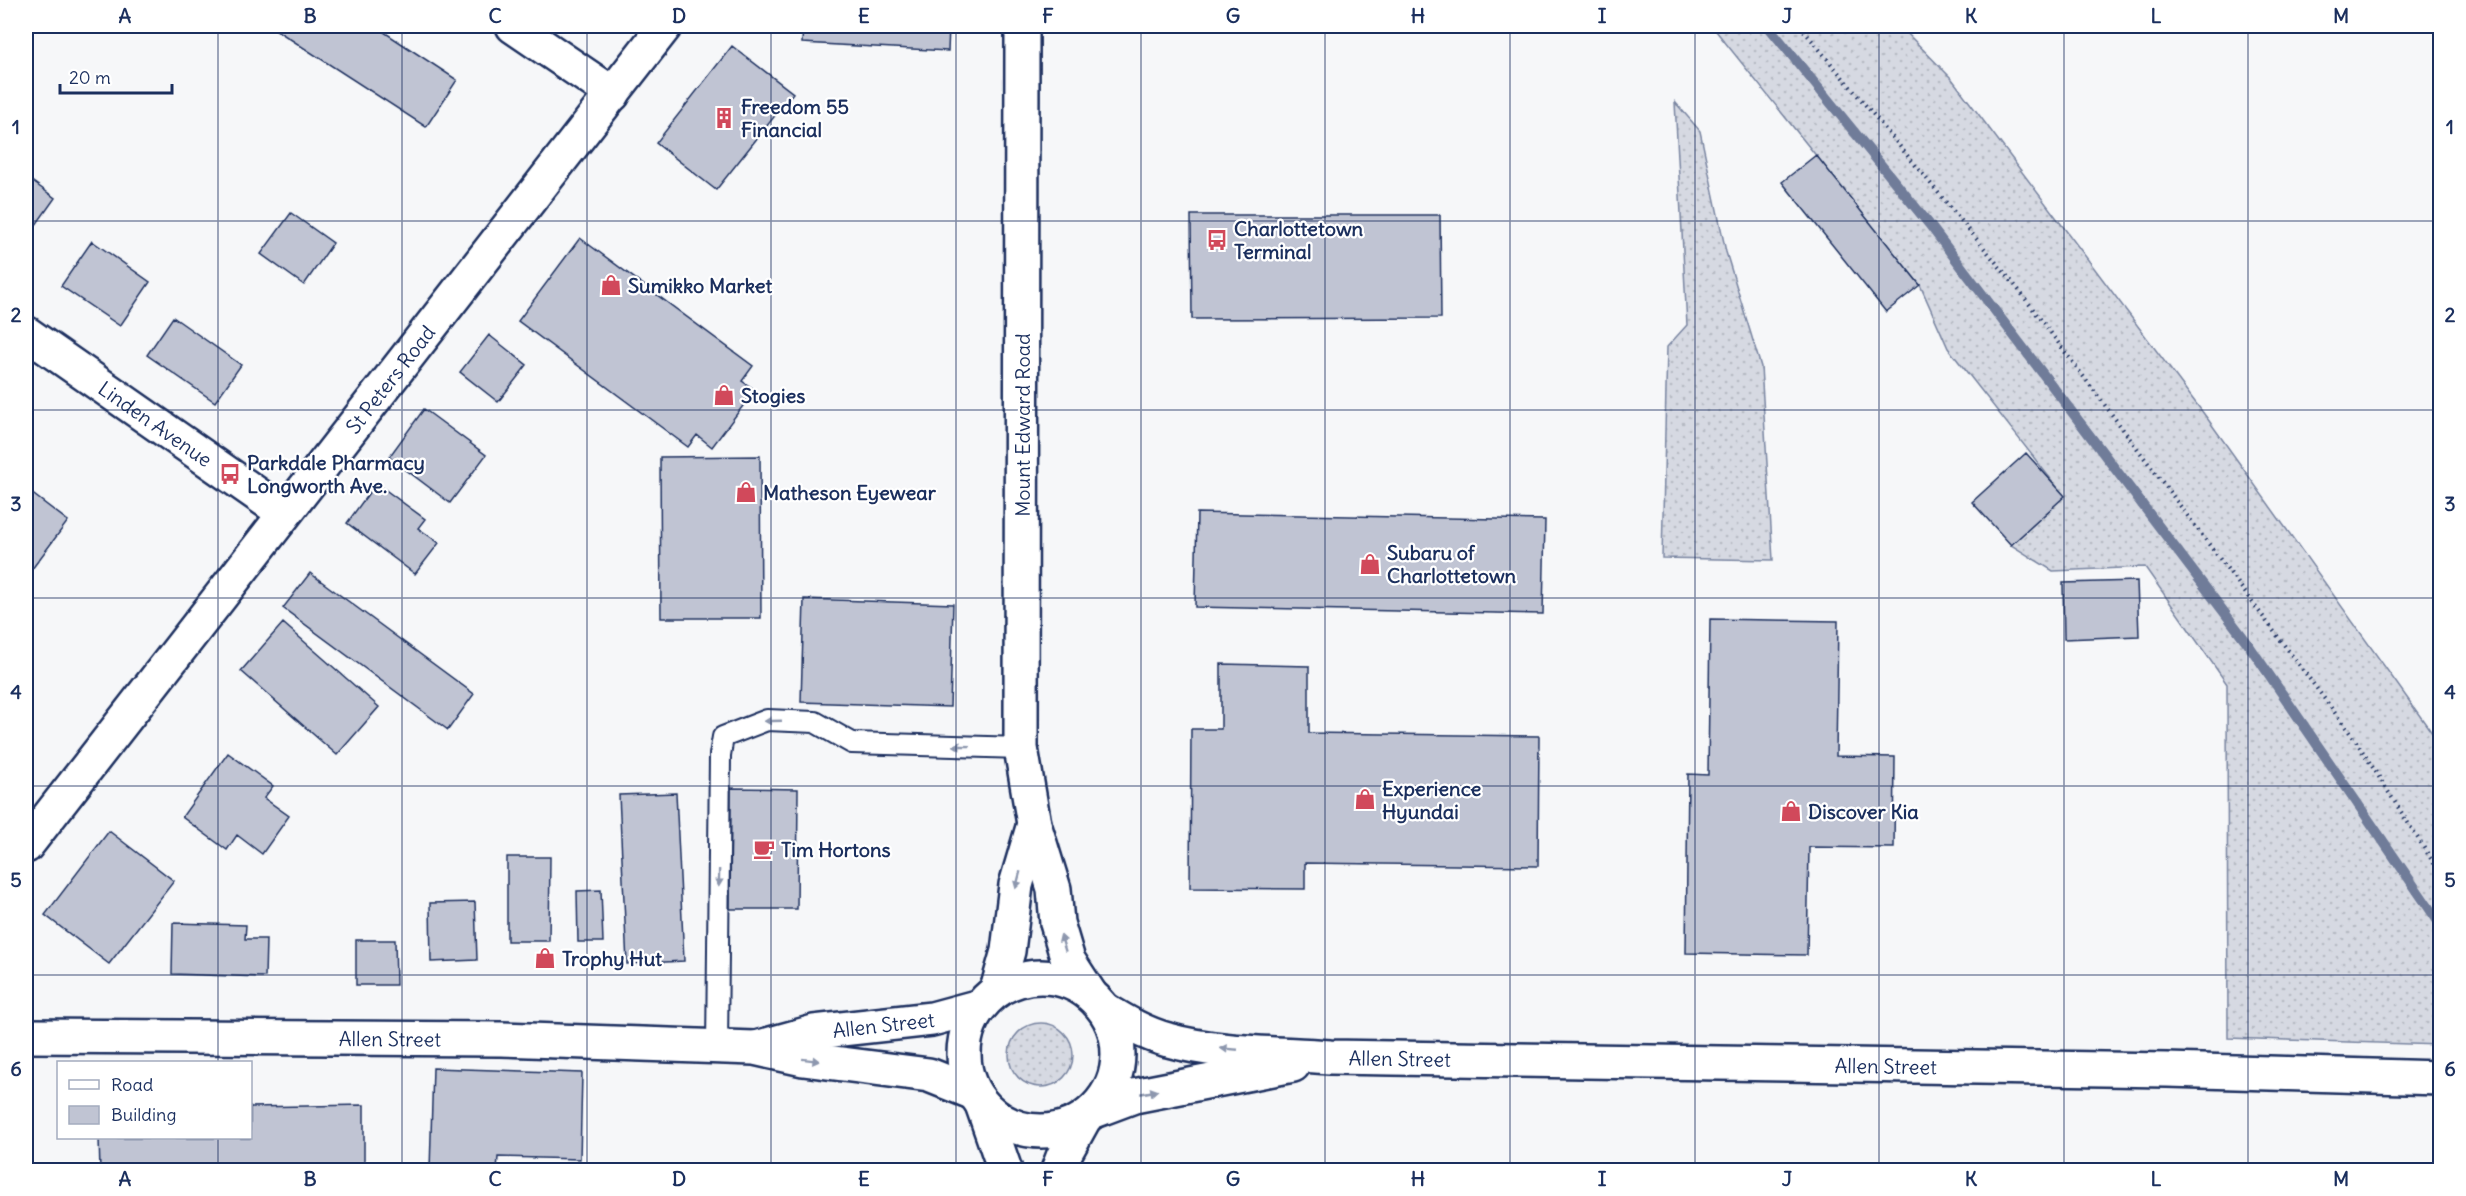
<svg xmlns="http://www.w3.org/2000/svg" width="2466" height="1196" font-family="Delius,sans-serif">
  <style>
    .grass { fill: url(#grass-dots); stroke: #7884a0; stroke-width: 1.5 }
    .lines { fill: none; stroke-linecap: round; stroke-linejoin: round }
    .stream { stroke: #707c99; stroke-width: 10 }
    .building { fill: #c0c4d3; stroke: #1b2f5e; stroke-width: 1.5 }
    .service-casing { stroke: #1b2f5e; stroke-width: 24 }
    .minor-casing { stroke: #1b2f5e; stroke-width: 38 }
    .tertiary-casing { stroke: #1b2f5e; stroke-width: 38 }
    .primary-casing { stroke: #1b2f5e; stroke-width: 38 }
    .path { stroke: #1b2f5e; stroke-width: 4; stroke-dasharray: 1.5 4.5; stroke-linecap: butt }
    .service { stroke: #fff; stroke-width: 20 }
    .minor { stroke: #fff; stroke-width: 33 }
    .tertiary { stroke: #fff; stroke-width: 33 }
    .primary { stroke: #fff; stroke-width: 33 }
    .oneway { fill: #8d97ae }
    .grid { fill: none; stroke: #1b2f5e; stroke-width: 1.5; stroke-opacity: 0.55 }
    .labels { text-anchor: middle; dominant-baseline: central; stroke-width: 4.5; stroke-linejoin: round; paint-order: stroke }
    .poi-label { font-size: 20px; font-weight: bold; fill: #1b2f5e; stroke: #fff; text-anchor: start }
    .street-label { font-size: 20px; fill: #1b2f5e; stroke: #fff }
    .neatline { fill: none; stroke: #1b2f5e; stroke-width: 2 }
    .grid-label { font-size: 20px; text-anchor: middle; font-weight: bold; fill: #1b2f5e }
  </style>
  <defs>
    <pattern id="grass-dots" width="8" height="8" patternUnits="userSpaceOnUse" patternTransform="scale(1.5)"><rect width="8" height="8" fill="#d6d9e2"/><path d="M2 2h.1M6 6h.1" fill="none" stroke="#b7bbc4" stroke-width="1.8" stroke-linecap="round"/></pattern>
  </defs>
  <rect width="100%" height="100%" fill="#f6f7f9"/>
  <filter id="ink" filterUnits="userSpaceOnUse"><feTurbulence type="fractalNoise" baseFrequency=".0167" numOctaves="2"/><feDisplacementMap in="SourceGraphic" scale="12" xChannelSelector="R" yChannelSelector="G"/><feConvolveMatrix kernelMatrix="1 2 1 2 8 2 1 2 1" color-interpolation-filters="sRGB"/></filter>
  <g filter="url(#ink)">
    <!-- grass -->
    <path class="grass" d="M1712,26H1900L1952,79L2207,418L2440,744V1045L2228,1038L2227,684L2145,567L2053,571L2011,545L2064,496L1948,348L1920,285Z
      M1675,102L1700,131L1726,252L1761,367L1773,560L1662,558L1667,347L1687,325Z
      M1009 1055a32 32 0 1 1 64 0a32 32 0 1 1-64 0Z"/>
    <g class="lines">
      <!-- stream -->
      <path class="stream" d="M1768,26L1929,224L2246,641L2440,924"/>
    </g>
    <!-- building -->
    <path class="building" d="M270,26H375L457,80L426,127Z
      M803,26H949L948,51L802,43Z
      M732,46L793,93L716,190L656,143Z
      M1816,155L1920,285L1886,312L1782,182Z
      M26,177L55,198L26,239Z
      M291,213L333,243L304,285L261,254Z
      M1191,215H1440L1441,318L1192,319Z
      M580,238L753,366L742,381L755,390L712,447L697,435L688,447L518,321Z
      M92,241L150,282L120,326L61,286Z
      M173,317L241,365L215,402L147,355Z
      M489,335L527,365L498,402L460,372Z
      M424,409L486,455L450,503L389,457Z
      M2026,453L2065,496L2011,545L1972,502Z
      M760,456L761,618H661L660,457Z
      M376,483L425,519L418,528L439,543L415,574L347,523Z
      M26,489L68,521L26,577Z
      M1197,513L1545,520L1543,614L1195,607Z
      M310,573L474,694L448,730L283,608Z
      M2137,581L2139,636L2064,639L2063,583Z
      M804,599L953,604L950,707L801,702Z
      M1710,619L1838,621L1836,756L1895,757L1894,848L1809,847L1807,955L1686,953L1688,774L1708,775Z
      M283,623L379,707L337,755L241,671Z
      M1221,664L1309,666V733L1539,736L1538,866L1305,863V889L1190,888L1191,729H1221Z
      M228,753L273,786L264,798L289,816L262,854L237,835L227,850L182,817Z
      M731,788L798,789L797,909H730Z
      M676,793L684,961L627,964L619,795Z
      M109,831L174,881L109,964L45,915Z
      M507,857H550L549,941H507Z
      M601,890L603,942H578L577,891Z
      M475,902L477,960L431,962L430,903Z
      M173,923L246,925L245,939H266L265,977L172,974Z
      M356,940H395L396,985H356Z
      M433,1068L582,1073L580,1159L498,1157L497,1170H430Z
      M364,1105V1170H100L99,1138H250V1107Z"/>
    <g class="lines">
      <defs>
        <path id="service" d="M717,1048L720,755L723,737L767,720L815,722L852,743L1021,748"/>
        <g id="minor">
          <path d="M513,26L613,94"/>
          <path id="s1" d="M26,333L284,513"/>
        </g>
        <g id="tertiary">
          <path d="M1022,26L1021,748L1034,824L1054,889L1057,923L1068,960L1090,994"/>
          <circle cx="1041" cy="1054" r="77"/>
          <path d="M997,990L1008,951L1016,885L1034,824"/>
          <path id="s2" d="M1105,1010C1125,1022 1145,1034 1168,1040C1217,1054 1278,1053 1330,1057L2167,1070L2440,1078"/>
          <path id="s3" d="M26,1036L501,1039L754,1048L803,1059L929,1075L974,1093"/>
          <path id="s4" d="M756,1048L814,1032L932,1019L980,1006"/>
          <path d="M982,1104L1005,1170"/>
          <path d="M1094,1111L1134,1096L1293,1065"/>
          <path d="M1058,1170L1063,1157L1084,1119"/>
        </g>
        <g id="primary">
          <path id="s5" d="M26,846L665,26"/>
        </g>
      </defs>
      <!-- service casing -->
      <use href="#service" class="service-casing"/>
      <!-- minor casing -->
      <use href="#minor" class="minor-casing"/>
      <!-- tertiary casing -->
      <use href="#tertiary" class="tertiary-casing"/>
      <!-- primary casing -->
      <use href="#primary" class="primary-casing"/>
      <!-- path -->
      <path class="path" d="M1800,26L2018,289L2356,741L2440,873"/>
      <!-- service -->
      <use href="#service" class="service"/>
      <!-- minor -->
      <use href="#minor" class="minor"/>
      <!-- tertiary -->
      <use href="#tertiary" class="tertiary"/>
      <!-- primary -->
      <use href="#primary" class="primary"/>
    </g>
    <!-- one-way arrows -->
    <defs><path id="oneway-solid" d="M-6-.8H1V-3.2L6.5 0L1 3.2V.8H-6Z" transform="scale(1.5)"/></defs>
    <g class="oneway">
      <use href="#oneway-solid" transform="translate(773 721) rotate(178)"/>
      <use href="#oneway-solid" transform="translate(962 746) rotate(-179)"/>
      <use href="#oneway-solid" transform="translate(719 878) rotate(91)"/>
      <use href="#oneway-solid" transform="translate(1018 880) rotate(105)"/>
      <use href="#oneway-solid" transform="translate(1063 943) rotate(-107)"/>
      <use href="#oneway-solid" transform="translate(1229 1049) rotate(-175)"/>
      <use href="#oneway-solid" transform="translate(811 1060) rotate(7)"/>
      <use href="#oneway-solid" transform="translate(1149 1092) rotate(-11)"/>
    </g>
  </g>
  <!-- grid -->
  <path class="grid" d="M218,26V1062M402,26V1170M587,26V1170M771,26V1170M956,26V1170M1141,26V1170M1325,26V1170M1510,26V1170M1695,26V1170M1879,26V1170M2064,26V1170M2248,26V1170M26,221H2440M26,410H2440M26,598H2440M26,786H2440M26,975H2440M218,1138V1170"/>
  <!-- icons -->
  <defs>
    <symbol id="building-bare" viewBox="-9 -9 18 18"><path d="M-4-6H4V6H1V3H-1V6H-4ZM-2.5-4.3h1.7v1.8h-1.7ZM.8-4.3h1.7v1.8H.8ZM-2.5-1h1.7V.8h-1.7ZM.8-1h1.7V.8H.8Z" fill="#d1495b" stroke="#fff" stroke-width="2.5" paint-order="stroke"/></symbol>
    <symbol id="bus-bare" viewBox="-9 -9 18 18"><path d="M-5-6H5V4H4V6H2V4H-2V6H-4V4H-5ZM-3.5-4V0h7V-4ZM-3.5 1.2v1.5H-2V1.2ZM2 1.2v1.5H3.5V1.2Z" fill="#d1495b" stroke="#fff" stroke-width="2.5" paint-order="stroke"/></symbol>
    <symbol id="shop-bare" viewBox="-9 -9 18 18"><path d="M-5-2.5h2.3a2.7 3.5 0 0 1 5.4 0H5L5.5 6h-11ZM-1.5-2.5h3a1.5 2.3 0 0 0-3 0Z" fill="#d1495b" stroke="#fff" stroke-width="2.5" paint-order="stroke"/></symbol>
    <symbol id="cafe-bare" viewBox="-9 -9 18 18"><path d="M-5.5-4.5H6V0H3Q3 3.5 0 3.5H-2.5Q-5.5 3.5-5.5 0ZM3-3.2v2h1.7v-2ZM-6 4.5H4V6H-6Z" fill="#d1495b" stroke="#fff" stroke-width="2.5" paint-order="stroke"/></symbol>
  </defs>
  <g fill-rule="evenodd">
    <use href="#building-bare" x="709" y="103" width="30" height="30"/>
    <use href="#bus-bare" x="1202" y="225" width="30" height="30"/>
    <use href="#shop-bare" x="596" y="270" width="30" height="30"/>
    <use href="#shop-bare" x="709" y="380" width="30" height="30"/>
    <use href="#bus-bare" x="215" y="459" width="30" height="30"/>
    <use href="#shop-bare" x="731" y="477" width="30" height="30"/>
    <use href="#shop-bare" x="1355" y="549" width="30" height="30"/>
    <use href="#shop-bare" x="1350" y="784" width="30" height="30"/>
    <use href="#shop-bare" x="1776" y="796" width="30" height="30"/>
    <use href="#cafe-bare" x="749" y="834" width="30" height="30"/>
    <use href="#shop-bare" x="530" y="943" width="30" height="30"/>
  </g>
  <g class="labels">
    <!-- poi labels -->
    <g class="poi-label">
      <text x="741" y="106">Freedom 55<tspan x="741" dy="23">Financial</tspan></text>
      <text x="1234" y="228">Charlottetown<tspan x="1234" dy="23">Terminal</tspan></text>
      <text x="628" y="285">Sumikko Market</text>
      <text x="741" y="395">Stogies</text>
      <text x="247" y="462">Parkdale Pharmacy<tspan x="247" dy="23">Longworth Ave.</tspan></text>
      <text x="763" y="492">Matheson Eyewear</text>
      <text x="1387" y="552">Subaru of<tspan x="1387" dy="23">Charlottetown</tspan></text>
      <text x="1382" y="788">Experience<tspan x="1382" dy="23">Hyundai</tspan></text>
      <text x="1808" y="811">Discover Kia</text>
      <text x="781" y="849">Tim Hortons</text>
      <text x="562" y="958">Trophy Hut</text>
    </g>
    <!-- street labels -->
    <g class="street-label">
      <text stroke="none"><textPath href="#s5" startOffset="592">St Peters Road</textPath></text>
      <text stroke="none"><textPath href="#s1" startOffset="158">Linden Avenue</textPath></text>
      <text transform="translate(1022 425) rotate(-90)">Mount Edward Road</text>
      <text stroke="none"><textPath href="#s4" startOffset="130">Allen Street</textPath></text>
      <text stroke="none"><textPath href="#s3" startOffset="364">Allen Street</textPath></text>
      <text stroke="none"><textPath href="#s2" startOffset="303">Allen Street</textPath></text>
      <text stroke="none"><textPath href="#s2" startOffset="789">Allen Street</textPath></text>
    </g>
  </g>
  <!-- margin -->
  <rect width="2466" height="1196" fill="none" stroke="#fff" stroke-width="66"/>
  <!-- legend -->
  <rect x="57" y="1061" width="195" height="78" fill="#ffffff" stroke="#a4acbf" stroke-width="1.5"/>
  <rect x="69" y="1080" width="30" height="9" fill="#ffffff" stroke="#a4acbf" stroke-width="1.5"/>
  <text x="111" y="1091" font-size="18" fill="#1b2f5e">Road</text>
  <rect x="69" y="1106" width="30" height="18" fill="#c0c4d3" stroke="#a4acbf" stroke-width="1.5"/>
  <text x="111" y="1121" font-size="18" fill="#1b2f5e">Building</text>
  <!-- scale -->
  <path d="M60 84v9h112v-9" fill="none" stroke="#1b2f5e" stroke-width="3"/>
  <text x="69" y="84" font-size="18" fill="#1b2f5e" stroke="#ffffff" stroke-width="4.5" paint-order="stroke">20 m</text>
  <rect x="33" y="33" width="2400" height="1130" class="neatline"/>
  <g class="grid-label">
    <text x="125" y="23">A</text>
    <text x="310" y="23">B</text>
    <text x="495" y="23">C</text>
    <text x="679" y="23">D</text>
    <text x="864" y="23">E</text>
    <text x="1048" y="23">F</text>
    <text x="1233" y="23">G</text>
    <text x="1418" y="23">H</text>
    <text x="1602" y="23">I</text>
    <text x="1787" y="23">J</text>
    <text x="1971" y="23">K</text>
    <text x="2156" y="23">L</text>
    <text x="2341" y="23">M</text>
    <text x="16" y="134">1</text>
    <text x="2450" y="134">1</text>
    <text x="16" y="322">2</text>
    <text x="2450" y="322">2</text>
    <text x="16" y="511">3</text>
    <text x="2450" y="511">3</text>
    <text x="16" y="699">4</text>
    <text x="2450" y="699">4</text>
    <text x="16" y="887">5</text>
    <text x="2450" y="887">5</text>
    <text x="16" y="1076">6</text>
    <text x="2450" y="1076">6</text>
    <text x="125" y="1186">A</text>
    <text x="310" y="1186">B</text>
    <text x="495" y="1186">C</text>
    <text x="679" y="1186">D</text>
    <text x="864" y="1186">E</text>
    <text x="1048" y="1186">F</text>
    <text x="1233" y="1186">G</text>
    <text x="1418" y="1186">H</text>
    <text x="1602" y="1186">I</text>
    <text x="1787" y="1186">J</text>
    <text x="1971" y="1186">K</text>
    <text x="2156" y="1186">L</text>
    <text x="2341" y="1186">M</text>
  </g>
</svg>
